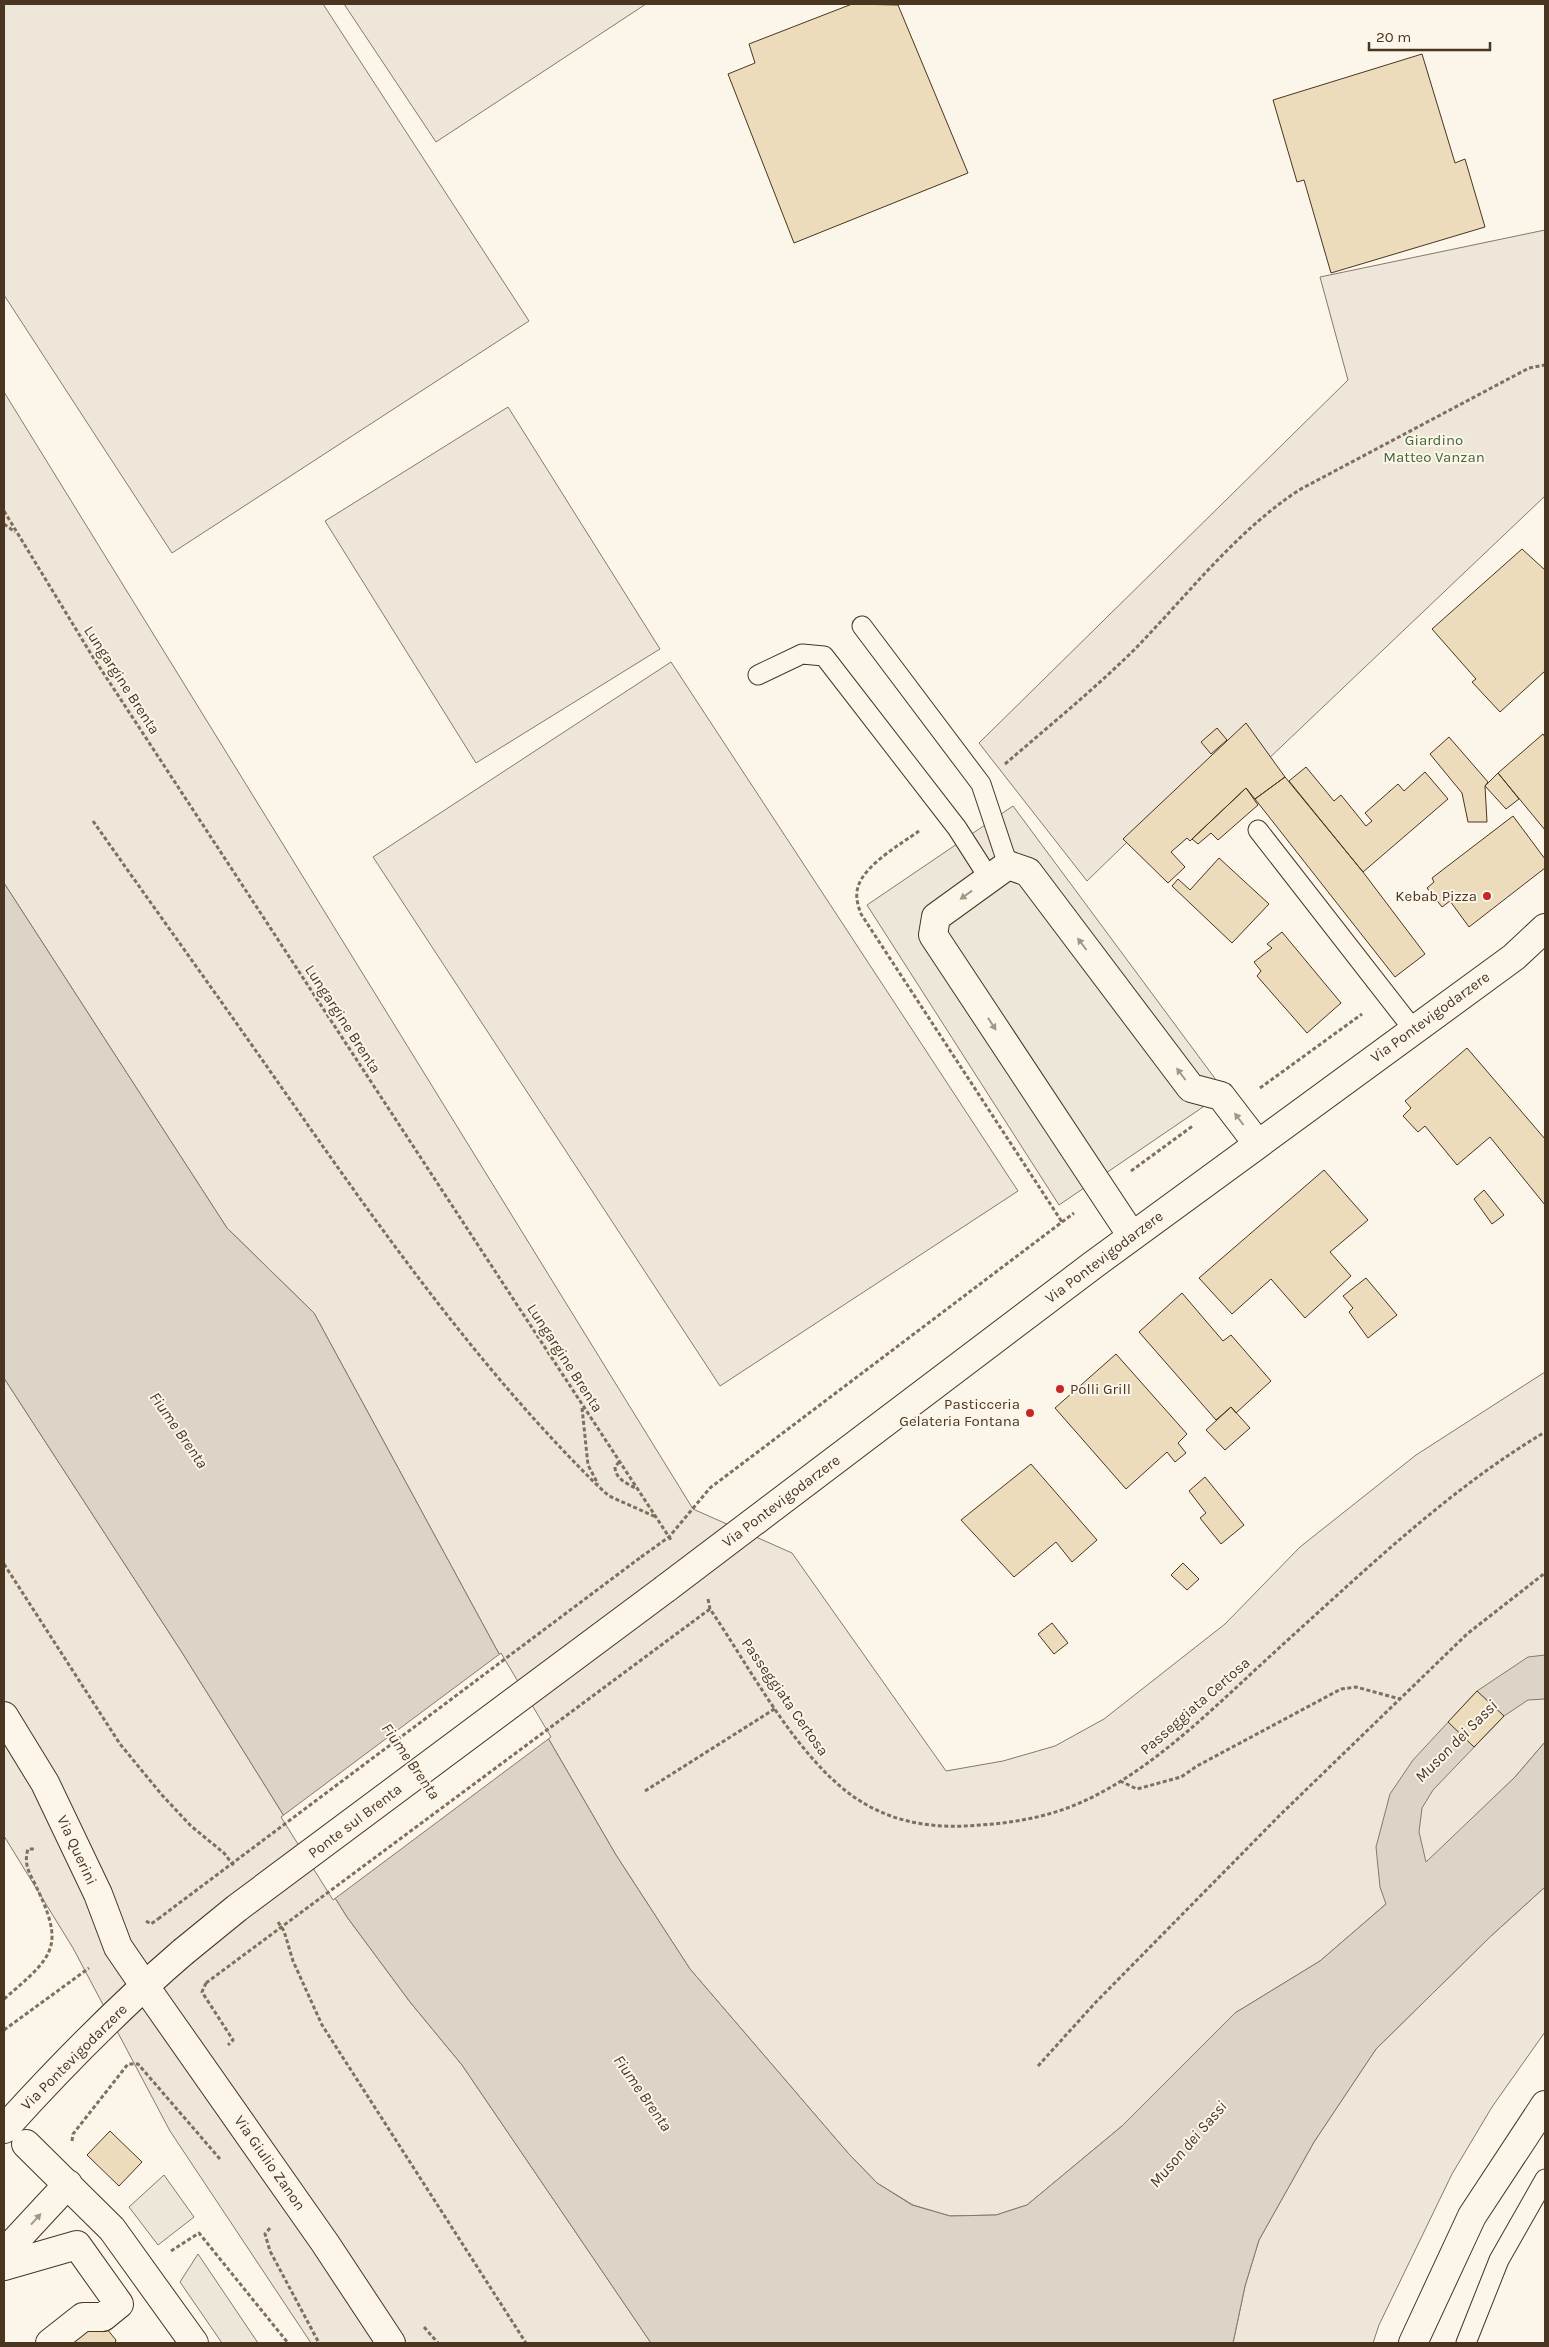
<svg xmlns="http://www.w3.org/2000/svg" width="1549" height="2347" font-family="Karla,sans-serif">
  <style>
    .green { fill: #ede6d9; stroke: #887966 }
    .parking { fill: #ede7d9; stroke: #887966 }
    .water { fill: #dcd4c6; stroke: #887966 }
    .pier { fill: #fbf6e9; stroke: #887966 }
    .building { fill: #ecdcbc; stroke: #4a3520 }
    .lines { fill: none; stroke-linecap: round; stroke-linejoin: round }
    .lane-casing { stroke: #4a3520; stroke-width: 21 }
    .street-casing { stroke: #4a3520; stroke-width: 30 }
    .secondary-casing { stroke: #4a3520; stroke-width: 30 }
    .path { stroke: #7f6f5c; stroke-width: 3; stroke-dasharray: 4 2.5; stroke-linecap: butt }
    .lane { stroke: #fbf6e9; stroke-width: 19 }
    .street { stroke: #fbf6e9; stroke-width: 28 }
    .secondary { stroke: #fbf6e9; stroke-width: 28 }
    .secondary-bridge-casing { stroke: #4a3520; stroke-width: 30; stroke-linecap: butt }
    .path-bridge { stroke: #7f6f5c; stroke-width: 3; stroke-dasharray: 4 2.5; stroke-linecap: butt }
    .secondary-bridge { stroke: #fbf6e9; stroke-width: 28 }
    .oneway { fill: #a29684 }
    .poi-dot { fill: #c62828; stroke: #fbf6e9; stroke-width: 2 }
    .labels { text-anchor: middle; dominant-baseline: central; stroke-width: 4; stroke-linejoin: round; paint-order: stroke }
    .park-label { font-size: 15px; fill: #436837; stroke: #fbf6e9 }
    .street-label { font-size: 15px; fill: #4a3520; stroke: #fbf6e9 }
    .poi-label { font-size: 15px; fill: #4a3520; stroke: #fbf6e9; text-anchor: end }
    .water-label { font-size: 16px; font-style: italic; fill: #4a3520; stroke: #fbf6e9 }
  </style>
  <rect width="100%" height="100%" fill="#fbf6e9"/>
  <!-- green -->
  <path class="green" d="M4,4H323L529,321L172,553L4,295Z
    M344,4H646L436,142Z
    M1545,230V496L1263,764L1238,734L1087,881L979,743L1348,380L1320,277Z
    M4,392L693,1509L792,1553L946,1771L1003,1761L1055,1746L1104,1719L1225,1624L1300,1547L1416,1455L1545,1372V1742L1515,1777L1386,1904L1320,1961L1235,2013L1122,2126L1027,2205L996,2215L950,2216L913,2205L877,2183L848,2153L690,1969L616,1855L498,1652L314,1313L227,1228L4,883Z
    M508,407L660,649L476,763L325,521Z
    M671,662L1018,1191L720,1386L373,857Z
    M4,1378L183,1654L347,1917L410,2002L462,2065L651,2343H311L170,2131L73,1948L4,1836Z
    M1545,1887V2032L1492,2107L1452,2174L1379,2325L1373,2343H1233L1245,2286L1259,2240L1314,2142L1376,2049L1491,1936Z"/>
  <!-- parking -->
  <path class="parking" d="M1013,806L1225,1092L1059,1205L867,905Z
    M164,2175L194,2217L158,2245L129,2207Z
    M198,2254L258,2343H222L180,2282Z"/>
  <!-- water -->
  <path class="water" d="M4,883L227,1228L314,1313L498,1652L616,1855L690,1969L848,2153L877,2183L912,2205L950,2216L996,2215L1027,2205L1122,2126L1235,2013L1320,1961L1386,1904L1380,1887L1376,1847L1390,1794L1413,1760L1477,1691L1528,1657L1545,1655V1699L1528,1700L1504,1716L1433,1790L1422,1808L1419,1832L1426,1862L1515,1777L1545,1742V1887L1491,1936L1376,2049L1314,2142L1259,2240L1245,2286L1233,2343H651L462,2065L410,2002L347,1917L183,1654L4,1378Z"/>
  <!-- pier -->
  <path class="pier" d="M501,1653L551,1737L333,1900L281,1817Z"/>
  <!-- building -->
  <path class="building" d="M852,4L898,5L968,173L794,243L728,74L755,63L749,44Z
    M1422,54L1455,163L1465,159L1485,227L1331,273L1304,180L1297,182L1273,100Z
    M1522,549L1545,570V671L1500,712L1472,682L1476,679L1432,629Z
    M1246,723L1285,777L1255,799L1246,788L1190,841L1187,838L1171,852L1185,867L1168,883L1123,839Z
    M1217,728L1227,740L1211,754L1201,742Z
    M1543,734L1545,737V830L1498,773Z
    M1449,737L1488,782L1485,786L1487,822H1468L1462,793L1430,754Z
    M1306,767L1334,801L1341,795L1366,826L1372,821L1365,813L1398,784L1404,791L1425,772L1448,799L1363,872L1289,781Z
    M1498,773L1519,799L1506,809L1485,786Z
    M1285,777L1363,872L1425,954L1395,977L1255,799Z
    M1246,788L1258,805L1218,840L1211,833L1198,844L1192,839Z
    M1513,816L1545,859V868L1469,927L1450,901L1442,907L1427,888L1434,882L1432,878Z
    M1219,858L1269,904L1232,943L1172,886L1178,879L1190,890Z
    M1282,932L1341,1003L1307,1033L1257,976L1261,971L1254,962L1272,948L1267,944Z
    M1467,1048L1545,1139V1205L1490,1137L1457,1165L1425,1126L1418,1132L1403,1116L1411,1108L1405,1101Z
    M1324,1170L1368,1220L1330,1252L1351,1276L1305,1318L1271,1279L1232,1314L1199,1278Z
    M1484,1190L1504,1215L1492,1224L1474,1199Z
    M1366,1278L1397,1315L1368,1338L1349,1312L1353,1308L1343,1296Z
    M1182,1293L1223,1341L1231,1335L1271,1381L1236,1413L1231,1407L1216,1420L1139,1332Z
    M1116,1354L1187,1434L1178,1443L1186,1453L1175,1462L1167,1452L1126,1489L1055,1408Z
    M1231,1407L1250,1428L1225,1450L1206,1430Z
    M1031,1464L1097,1540L1072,1562L1056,1542L1014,1577L961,1520Z
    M1205,1477L1244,1525L1221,1544L1200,1518L1206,1513L1189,1491Z
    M1183,1563L1199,1579L1187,1590L1171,1575Z
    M1052,1623L1068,1643L1054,1654L1038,1634Z
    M1477,1691L1504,1716L1474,1747L1448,1722Z
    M110,2131L142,2162L119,2186L87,2155Z
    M102,2323L116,2340L115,2343H50Z"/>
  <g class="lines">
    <defs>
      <path id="lane" d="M862,626L981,784L1008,865
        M758,675L802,654L824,656L957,828L989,878
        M1258,830L1413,1029
        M1466,2343L1499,2260L1545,2179"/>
      <path id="street" d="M1132,1236L933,935L936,917L1008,865L1028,872L1191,1088L1221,1096L1257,1143
        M4,1716L45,1783L98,1894L118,1947L144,1985
        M26,2144L112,2229L194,2343
        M4,2253L68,2184
        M4,2266L77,2245L119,2304L103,2317H83L50,2343
        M1413,2343L1472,2216L1545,2105"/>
      <path id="secondary" d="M665,1589L1093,1265L1514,957L1545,928
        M144,1985L325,2243L391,2343
        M4,2129C60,2067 119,2007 183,1952"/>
    </defs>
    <!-- lane casing -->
    <use href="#lane" class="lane-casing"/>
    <!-- street casing -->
    <use href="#street" class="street-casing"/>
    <!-- secondary casing -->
    <use href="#secondary" class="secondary-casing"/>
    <!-- path -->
    <path class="path" d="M4,511L91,654L671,1540
      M4,524L15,532
      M1005,764C1048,727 1092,691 1133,651C1187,596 1234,533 1299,490L1529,368L1545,365
      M93,821C147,898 202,974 256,1051C362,1202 467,1357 599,1487L609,1496L656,1517
      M919,831C901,844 864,865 858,887C855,896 858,906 861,914L1062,1222
      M1260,1088L1362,1014
      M1131,1171L1194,1125
      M582,1408L588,1465L598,1484
      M619,1462L615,1467C615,1479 628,1484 637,1489
      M641,1557L669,1537L710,1488L1074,1213
      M4,1564L120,1744L162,1795L191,1826L224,1853L234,1866
      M708,1599L710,1609C751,1669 797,1759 857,1799C895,1824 936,1829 980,1825C1011,1823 1041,1818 1070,1807C1134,1782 1189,1731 1239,1685C1270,1656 1302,1627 1334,1598C1400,1538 1468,1478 1545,1432
      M691,1623L710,1609
      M1120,1781L1137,1789L1181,1777L1197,1766L1341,1689L1356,1687L1400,1699
      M645,1791L776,1708
      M146,1921L151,1924L158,1919
      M278,1922L284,1931L293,1961L322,2025L526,2343
      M206,1983L202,1992L233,2040L228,2045
      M4,1999C55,1955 66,1947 34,1882C28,1871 24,1862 28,1849H36
      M4,2030L89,1968
      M1038,2066L1095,2003L1281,1814L1467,1634L1545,1573
      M72,2141L73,2134L128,2064H138L220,2159
      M270,2228L265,2234L270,2251L319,2343
      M171,2251L199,2233L288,2343
      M424,2327L438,2343"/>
    <!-- lane -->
    <use href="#lane" class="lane"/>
    <!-- street -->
    <use href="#street" class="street"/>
    <!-- secondary -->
    <use href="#secondary" class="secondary"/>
    <defs>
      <path id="secondary-bridge" d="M183,1952L237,1908L665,1589"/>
    </defs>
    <!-- secondary-bridge casing -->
    <use href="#secondary-bridge" class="secondary-bridge-casing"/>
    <!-- path-bridge -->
    <path class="path-bridge" d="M158,1919L641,1557
      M206,1983L691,1623"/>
    <!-- secondary-bridge -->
    <use href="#secondary-bridge" class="secondary-bridge"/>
  </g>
  <!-- one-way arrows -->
  <defs><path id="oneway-solid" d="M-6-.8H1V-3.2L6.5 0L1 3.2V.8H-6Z" transform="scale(1.25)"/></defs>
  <g class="oneway">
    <use href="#oneway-solid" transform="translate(966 895) rotate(144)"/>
    <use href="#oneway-solid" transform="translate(1082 944) rotate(-127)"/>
    <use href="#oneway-solid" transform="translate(992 1024) rotate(57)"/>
    <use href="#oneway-solid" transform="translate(1181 1074) rotate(-127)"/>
    <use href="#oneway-solid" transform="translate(1239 1119) rotate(-127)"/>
    <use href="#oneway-solid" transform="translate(36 2219) rotate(-48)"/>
  </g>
  <!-- markers -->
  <g class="poi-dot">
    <circle cx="1487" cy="896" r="5"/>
    <circle cx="1060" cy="1389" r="5"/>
    <circle cx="1030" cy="1413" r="5"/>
  </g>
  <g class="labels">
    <!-- park labels -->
    <g class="park-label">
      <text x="1434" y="440">Giardino<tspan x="1434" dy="17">Matteo Vanzan</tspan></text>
    </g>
    <!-- street labels -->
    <g class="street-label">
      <text transform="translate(122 680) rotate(57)">Lungargine Brenta</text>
      <text transform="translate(1430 1017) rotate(-36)">Via Pontevigodarzere</text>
      <text transform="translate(343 1019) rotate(57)">Lungargine Brenta</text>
      <text transform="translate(1104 1257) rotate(-37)">Via Pontevigodarzere</text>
      <text transform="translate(565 1358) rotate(57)">Lungargine Brenta</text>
      <text transform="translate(781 1501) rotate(-37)">Via Pontevigodarzere</text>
      <text transform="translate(785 1697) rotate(55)">Passeggiata Certosa</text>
      <text transform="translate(1195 1706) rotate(-41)">Passeggiata Certosa</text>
      <text transform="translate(355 1821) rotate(-37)">Ponte sul Brenta</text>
      <text transform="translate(77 1850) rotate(65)">Via Querini</text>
      <text transform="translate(74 2057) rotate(-45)">Via Pontevigodarzere</text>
      <text transform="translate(270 2163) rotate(55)">Via Giulio Zanon</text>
    </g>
    <!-- poi labels -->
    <g class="poi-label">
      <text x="1477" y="896">Kebab Pizza</text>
      <text x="1070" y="1389" text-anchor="start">Polli Grill</text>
      <text x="1020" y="1404">Pasticceria<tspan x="1020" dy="17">Gelateria Fontana</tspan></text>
    </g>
    <!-- water labels -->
    <g class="water-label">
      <text transform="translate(179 1430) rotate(55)">Fiume Brenta</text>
      <text transform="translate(1456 1741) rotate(-45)">Muson dei Sassi</text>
      <text transform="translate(411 1761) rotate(55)">Fiume Brenta</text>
      <text transform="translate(643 2093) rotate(55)">Fiume Brenta</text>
      <text transform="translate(1188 2144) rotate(-49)">Muson dei Sassi</text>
    </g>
  </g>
  <!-- border -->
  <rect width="1549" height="2347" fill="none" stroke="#4a3520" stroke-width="10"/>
  <!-- scale -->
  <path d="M1369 42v8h121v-8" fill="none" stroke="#4a3520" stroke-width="2.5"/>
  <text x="1376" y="42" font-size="15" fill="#4a3520" stroke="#fbf6e9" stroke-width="4" paint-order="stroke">20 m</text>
</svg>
